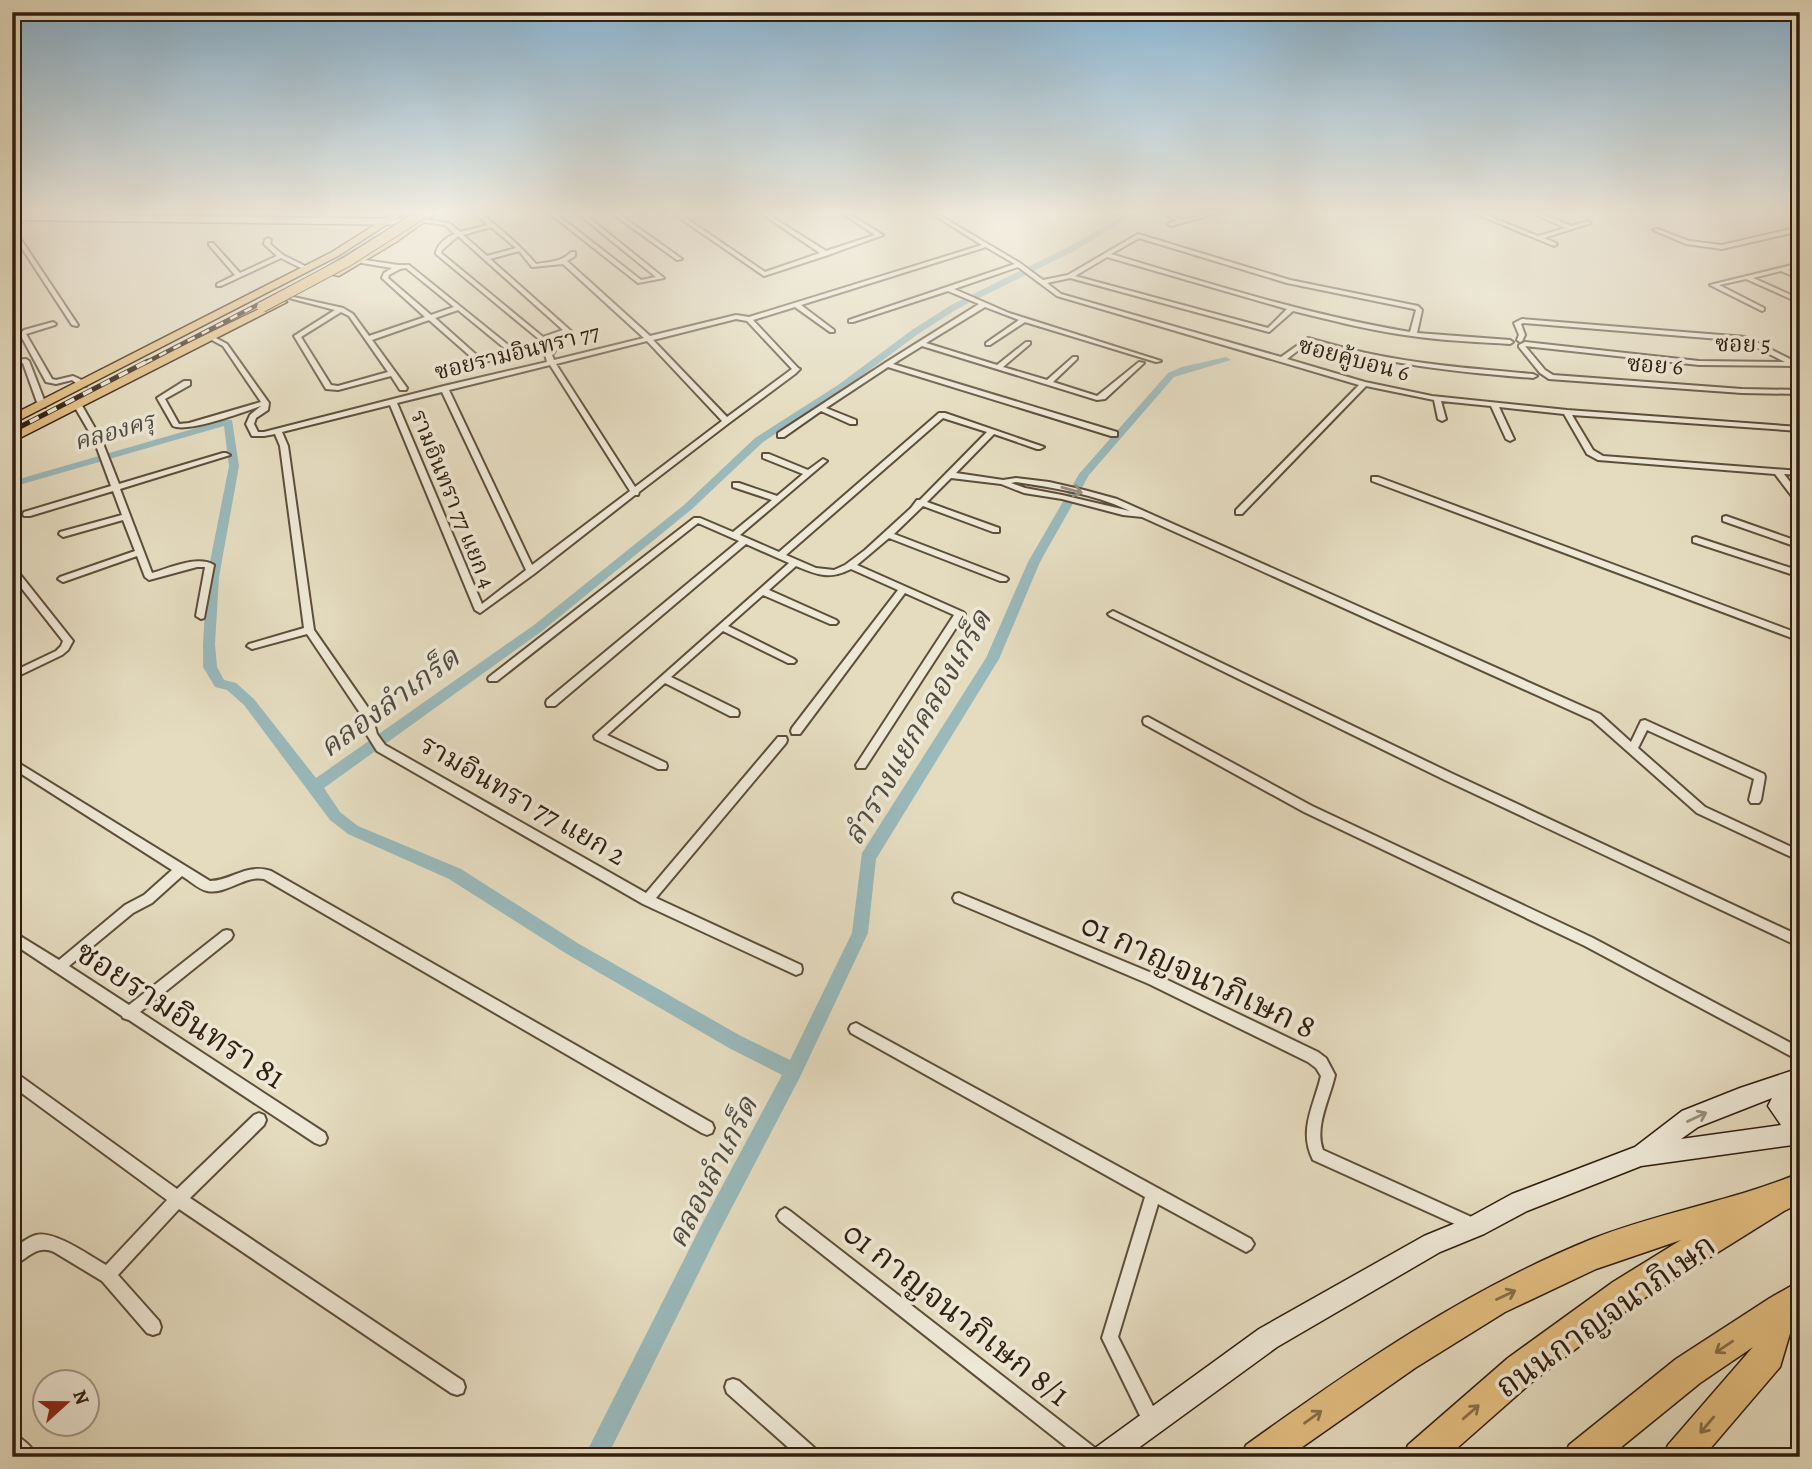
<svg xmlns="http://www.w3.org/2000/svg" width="1812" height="1469" font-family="Alegreya,'Noto Serif Thai',serif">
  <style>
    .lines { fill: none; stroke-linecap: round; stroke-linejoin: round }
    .canal { fill: #99b9bb; fill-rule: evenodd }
    .street-casing { stroke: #5d4e3a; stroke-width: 4 }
    .secondary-casing { stroke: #301e0e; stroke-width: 3 }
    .primary-casing { stroke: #301e0e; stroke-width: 3 }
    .highway-casing { stroke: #301e0e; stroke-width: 3 }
    .street { fill: #eee8d6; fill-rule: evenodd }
    .secondary { fill: #eee8d6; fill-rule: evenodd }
    .primary { fill: #e2be80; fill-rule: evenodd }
    .highway { fill: #e2be80; fill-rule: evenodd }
    .rail-far1-casing { stroke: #301e0e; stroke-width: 4.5 }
    .rail-casing { stroke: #301e0e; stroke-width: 5 }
    .rail-far1 { stroke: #eee8d6; stroke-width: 2.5; stroke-dasharray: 8; stroke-linecap: butt }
    .rail { stroke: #eee8d6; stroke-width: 3.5; stroke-dasharray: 10; stroke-linecap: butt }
    .primary-bridge-casing { stroke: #301e0e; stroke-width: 12; stroke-linecap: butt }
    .primary-bridge { stroke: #e2be80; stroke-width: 10 }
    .oneway { stroke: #988d7c }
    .oneway2 { stroke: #896e47 }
    .labels { text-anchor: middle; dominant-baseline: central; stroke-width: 7; stroke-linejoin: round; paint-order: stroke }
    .far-street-label { font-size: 23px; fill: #301e0e; stroke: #eee8d6 }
    .far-water-label { font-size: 24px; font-style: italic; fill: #504c42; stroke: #eee8d6 }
    .street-label { font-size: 28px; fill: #301e0e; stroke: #eee8d6 }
    .water-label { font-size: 30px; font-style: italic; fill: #504c42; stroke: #eee8d6 }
    .near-street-label { font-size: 33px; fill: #301e0e; stroke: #eee8d6 }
  </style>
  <rect width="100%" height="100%" fill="#e5dcc0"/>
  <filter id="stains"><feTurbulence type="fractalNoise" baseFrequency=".00286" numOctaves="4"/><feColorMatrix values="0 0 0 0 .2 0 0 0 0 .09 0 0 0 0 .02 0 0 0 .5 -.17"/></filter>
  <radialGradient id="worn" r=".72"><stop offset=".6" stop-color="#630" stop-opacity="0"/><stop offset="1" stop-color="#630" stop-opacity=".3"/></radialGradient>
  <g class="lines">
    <!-- canal -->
    <path class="canal" d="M1130,212H1138L1074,251L957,309L918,334L844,389L763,442L692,509L542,631L324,788L340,812L358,826L461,869L579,944L741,1036L790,1060L852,933L862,853L986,658L1028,562L1079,474L1168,373L1182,367L1226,357L1231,360L1174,377L1089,475L1040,562L999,659L876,859L868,933L800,1077L717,1236L607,1457H584L703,1222L782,1075L729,1048L567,954L449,879L348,834L330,820L244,705L227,690L215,687L203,667V644L207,577L229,466L224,426L12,487V481L224,420H232L239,466L219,577L215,644L217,667L224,680L236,683L254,699L316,778L534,625L684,505L755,438L838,385L912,330L951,305L1068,247Z
      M33,220V224L12,226V222Z"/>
    <defs>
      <path id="street" d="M319,212H325L320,217H316Z
        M473,212H479C499,228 518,243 536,264C549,262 562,262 571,252H575V256L567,261L650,336L736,315L749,317L982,245L929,212H934L1020,263L1043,280L1068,275L1138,234L1290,280L1418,306L1422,310L1417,333L1510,340L1513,342L1510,344C1480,342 1449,341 1419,337C1376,332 1334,321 1293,311L1269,332L1070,278L1047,283L1061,294L1281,357L1308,338C1327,343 1346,349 1366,353C1421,365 1477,369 1533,374L1537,376L1533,378C1457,372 1382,364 1309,342L1287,359L1365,382L1432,396L1567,410L1800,427V431L1572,415L1593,450L1603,456L1800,471V475L1784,474L1800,495V503H1797L1775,474L1598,460L1587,454L1564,414L1499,407L1514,439L1510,441L1506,439L1491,406L1441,401L1446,419L1442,421L1438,419L1434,400L1366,386L1242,514H1236V510L1359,385L1057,296L1018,267L954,289L1009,313L1161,361L1156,362L1025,322L990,345H986V343L1019,320L985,307L926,343L997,365L1026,342H1030V344L1003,367L1047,380L1073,357H1077V359L1053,382L1097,396L1139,362L1144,363L1105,399L1097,400L922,346L893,364L1117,432V436H1111L888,367L826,408L856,420V424H850L821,411L784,437H778V433L885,363L979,304L948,291L853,322H849V320L1015,264L986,247L801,305L834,330V332H830L795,307L753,320L798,368L800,369L795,374L729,423L639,492L638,495H635L534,574L480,613L475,610L390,405L282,432L288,446L314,630L371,712L377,734L385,745L646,893L778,737H786L787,740L786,743L656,898L801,965L802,969L801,973L796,975L643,904L377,751L367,735L362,716L307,634L252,649L247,646L249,644L304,628L280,446L275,434L264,436H252L246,424L250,415L261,406C243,412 188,433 173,426L157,398L184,381H190V385L165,399L179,424L189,423L261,402L223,346L210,339V337H214L227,344L269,403L268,410L256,418L254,424L258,432H264L444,386L547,362L545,354L552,349L555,351L552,355L554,360L644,338L563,264L532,267L519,251L490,259L571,331L544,340H540L436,254C436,246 447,236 455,234L445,225L418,221L421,219L449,223L460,232L488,225ZM491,227L516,248L487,256L463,235ZM458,236L563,330L543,337L441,253L442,250ZM1139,238L1287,283L1414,309L1416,310L1410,332C1308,315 1211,284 1111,254ZM1107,257L1287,309L1268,328L1075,276ZM736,319L747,321L792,369L727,417L653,340ZM647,341L722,421L635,487L556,364ZM550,365L630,491L532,565L449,390ZM442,392L526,570L482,604L397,403Z
        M548,212H554L641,280L656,277L576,212H582L664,278L638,283Z
        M610,212H616L682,259L677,260Z
        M671,212H677L765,272L820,253L759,212H764L826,251L875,235L841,212H846L883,235L828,255L764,276Z
        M1161,212C1169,212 1174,218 1182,219C1193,221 1208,211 1221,212L1171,226L1168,224L1169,223L1177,221Z
        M1471,212H1478L1538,236L1566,228L1530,212H1536L1572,226L1588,221L1591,223L1544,238L1556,243L1557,244L1554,246Z
        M12,226L78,325L77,326L72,325L12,233Z
        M1800,227V231L1722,249L1686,244L1653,230L1658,229L1689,241L1722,245Z
        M268,238L271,240L270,244L283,255L309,268V270H305L281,258L221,286H217V284L235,275L209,245V243H213L240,273L277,256L264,244L265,240Z
        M358,259L398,265H409L513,349L514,353L482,363H478L429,320L372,340L407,388L406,390H400L391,376L338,390L326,389L294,336L335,310L289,298V296L343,308L353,314L369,336L425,317L382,278L384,273L392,268L356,262V260ZM406,268L454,307L431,315L388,278L389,275L400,269ZM458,310L508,351V352L481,359L435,318ZM341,312L349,316L388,372L338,386L331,385L301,337Z
        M1800,263V267L1788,270L1800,275V279L1781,271L1753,278L1800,299V303L1746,279L1719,285L1764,308V310L1762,311L1710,285Z
        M1522,319L1746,337L1800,364V369L1792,366L1699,365L1525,346L1545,370L1553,375L1742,389L1800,390V394L1742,393L1549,379L1540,373L1519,347V345L1525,342L1699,361L1785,362L1744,341L1523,323L1521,324L1525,335L1522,341L1520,342L1517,340L1519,335L1514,323Z
        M53,322L56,324L55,325L26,334L52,379L56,380L73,376L86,382V386H80L72,380L56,384L46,382L20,334L24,330Z
        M26,359L29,361L46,405L45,407L38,405L23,363L12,364V360Z
        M74,402H80L100,437L145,421L152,423L102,441L119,484L223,453H226L230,455L120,489L152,573C170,568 198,555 214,565L204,618L201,619L196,616L205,567H197L149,580L145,577L137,556L66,581L63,582L58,579L60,577L135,551L123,520L63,537L59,534L60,532L122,515L113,491L30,516H24L23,514L24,512L111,486L94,440L73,404Z
        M939,413H945L1044,447L1040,449H1037L994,434L956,473L1003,480L1016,478L1049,482L1084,490L1117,499L1600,714L1631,742L1641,721L1645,720L1764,774L1765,777L1761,800L1759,803H1751L1749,800L1754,779L1647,730L1638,748L1705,807L1800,851V861L1697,813L1592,720L1142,517L1123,515L1062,499L1024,493L1001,484L951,478L927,502L999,528V532H993L923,506L894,534L1006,577L1008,579L1006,581H1000L889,538L857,565L963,612L965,614L865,768H857L856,765L954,615L905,593L800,734H792L791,731L792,728L898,590L851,569C829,580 818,575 796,566L769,590L836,620L838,622L836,624H830L763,595L728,626L794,659L796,661L794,663H788L723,631L671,677L738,710L739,713L738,716H730L665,683L607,735L666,763L667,766L666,769H658L595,739L594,736L789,563L746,544L555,706H547L546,703L547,700L739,541L698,523L497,681H489L488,679L489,677L694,518H700L733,532L772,500L733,487V483H739L777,496L803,474L763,458V454H769L808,470L823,459L827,461L740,535L779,552ZM943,418L987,432L920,500H917L911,508L865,550L845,565L834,570L816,568L786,555ZM1016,482C1055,488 1094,494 1130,511L1062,495L1025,488L1011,483Z
        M1372,477H1378L1800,634V641L1372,481Z
        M1726,516L1800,542V548L1723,521V517Z
        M1696,537L1800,571V577L1693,542V538Z
        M12,567L15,568L73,641L68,650L62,655L12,679V672L56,651L61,646L63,641L12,576Z
        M1113,611L1453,774L1800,936V947L1445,780L1110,616L1108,614Z
        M1148,717L1312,806L1593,938L1800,1048V1061L1585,946L1304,812L1144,724L1143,721L1144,718Z
        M12,759L210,881C233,880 246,863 271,871L712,1123L714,1128L712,1133L707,1135L702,1133L264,879C244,875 227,895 207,891C198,889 189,880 182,876L152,903L133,913L69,966L129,1005L223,931L227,930L231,931L233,935L231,939L140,1012L325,1133L327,1138L325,1143L320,1145L315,1143L129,1020L123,1018L122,1016L12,943V931L59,960L125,905L144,895L172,870L12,768Z
        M959,893L1159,976L1318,1052L1326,1058L1335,1075C1330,1098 1314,1127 1323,1150L1478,1220L1481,1225L1478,1230L1473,1233L1468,1230L1313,1160C1298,1130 1314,1106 1321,1076L1316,1068L1308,1062L1149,984L955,902L953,898L955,894Z
        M856,1023L1251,1239L1254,1244L1251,1249L1246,1252L1158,1204L1118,1337L1158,1416L1161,1422L1158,1428L1152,1431L1146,1428L1102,1338L1145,1197L851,1033L849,1029L851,1025Z
        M12,1070L177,1189L254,1115L259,1113L264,1115L266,1120L264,1125L190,1198L463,1381L465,1387L463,1393L457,1395L451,1393L179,1209L118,1275L159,1321L161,1327L159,1333L153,1335L147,1333L102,1281L54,1252C36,1244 28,1259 12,1266V1249C20,1244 28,1237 36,1235C54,1230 90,1256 106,1265L167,1200L12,1086Z
        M785,1208L790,1211L1099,1451L1102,1457H1079L780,1221L777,1216L780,1211Z
        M733,1379L739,1381L818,1451L821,1457H799L727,1393L725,1387L727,1381Z
        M12,1433C22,1438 33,1447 37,1457H15L12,1454Z"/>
      <path id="secondary" d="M1793,212H1800V214H1794Z
        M12,214L419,219L423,222L419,225L12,220Z
        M1800,1068V1088L1796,1089L1791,1103L1800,1113V1144L1641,1166L1527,1211L1484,1234L1440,1252L1277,1347L1126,1457H1091L1095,1448L1259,1329L1424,1236L1468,1218L1512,1194L1635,1147L1682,1111L1740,1088ZM1772,1098L1768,1106L1781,1125L1681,1139L1698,1127Z"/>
      <path id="primary" d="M395,212H406L338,256L12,424V415L332,252Z
        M428,212H438L396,242L339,276L330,274Z
        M278,300L287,302L12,442V433L145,364Z"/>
      <path id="highway" d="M1800,1173V1203L1784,1211L1635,1304L1532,1382L1447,1457H1403L1408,1445L1508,1358L1613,1282L1681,1240L1596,1269L1505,1312L1415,1368L1288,1457H1241L1246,1445C1356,1366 1466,1290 1592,1239C1660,1212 1733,1201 1800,1173Z
        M1800,1281V1316L1794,1320L1780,1367L1703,1457H1663L1668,1445L1753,1347L1700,1383L1609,1457H1564L1569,1445L1676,1359L1770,1298Z"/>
    </defs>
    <!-- street casing -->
    <use href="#street" class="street-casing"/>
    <!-- secondary casing -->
    <use href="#secondary" class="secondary-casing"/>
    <!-- primary casing -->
    <use href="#primary" class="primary-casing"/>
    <!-- highway casing -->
    <use href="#highway" class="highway-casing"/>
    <!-- street -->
    <use href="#street" class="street"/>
    <!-- secondary -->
    <use href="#secondary" class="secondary"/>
    <!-- primary -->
    <use href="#primary" class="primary"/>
    <!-- highway -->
    <use href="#highway" class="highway"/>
    <defs>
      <path id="rail-far1" d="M145,363L321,272L419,212"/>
      <path id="rail" d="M12,431L148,361"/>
    </defs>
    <!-- rail-far1 casing -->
    <use href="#rail-far1" class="rail-far1-casing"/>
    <!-- rail casing -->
    <use href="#rail" class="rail-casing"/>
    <!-- rail-far1 -->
    <use href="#rail-far1" class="rail-far1"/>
    <!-- rail -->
    <use href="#rail" class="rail"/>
    <defs>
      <path id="primary-bridge" d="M262,307L348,261L425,212"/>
    </defs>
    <!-- primary-bridge casing -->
    <use href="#primary-bridge" class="primary-bridge-casing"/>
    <!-- primary-bridge -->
    <use href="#primary-bridge" class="primary-bridge"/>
  </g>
  <!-- one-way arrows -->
  <defs><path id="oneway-shaft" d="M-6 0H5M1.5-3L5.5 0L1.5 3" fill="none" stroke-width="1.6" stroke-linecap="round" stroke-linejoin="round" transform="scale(1.75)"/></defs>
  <g class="oneway">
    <use href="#oneway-shaft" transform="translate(1072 490) rotate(15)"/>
    <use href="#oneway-shaft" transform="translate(1697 1117) rotate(-25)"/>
  </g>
  <g class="oneway2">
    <use href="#oneway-shaft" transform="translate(1506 1295) rotate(-25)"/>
    <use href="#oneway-shaft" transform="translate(1724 1347) rotate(146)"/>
    <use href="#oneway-shaft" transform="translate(1471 1412) rotate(-41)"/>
    <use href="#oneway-shaft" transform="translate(1313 1417) rotate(-36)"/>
    <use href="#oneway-shaft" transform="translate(1707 1425) rotate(130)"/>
  </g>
  <!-- sky -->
  <linearGradient id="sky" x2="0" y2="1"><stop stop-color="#88b6d6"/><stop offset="0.51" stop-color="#f3efe3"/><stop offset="1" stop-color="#f3efe3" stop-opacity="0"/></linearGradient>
  <rect width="1812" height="417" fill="url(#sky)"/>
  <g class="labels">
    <!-- far-street labels -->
    <g class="far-street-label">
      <text transform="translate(1743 344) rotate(1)">ซอย 5</text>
      <text transform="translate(517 352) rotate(-14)">ซอยรามอินทรา 77</text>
      <text transform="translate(1354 359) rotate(15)">ซอยคู้บอน 6</text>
      <text transform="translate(1655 365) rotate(4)">ซอย 6</text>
      <text transform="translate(453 499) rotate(68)">รามอินทรา 77 แยก 4</text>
    </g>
    <!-- far-water labels -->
    <g class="far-water-label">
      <text transform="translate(114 431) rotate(-16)">คลองครุ</text>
    </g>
    <!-- street labels -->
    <g class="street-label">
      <text transform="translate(523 800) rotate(30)">รามอินทรา 77 แยก 2</text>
    </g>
    <!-- water labels -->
    <g class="water-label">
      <text transform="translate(389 702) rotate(-36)">คลองลำเกร็ด</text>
      <text transform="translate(917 727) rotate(-60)">ลำรางแยกคลองเกร็ด</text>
      <text transform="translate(712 1172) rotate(-63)">คลองลำเกร็ด</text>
    </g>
    <!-- near-street labels -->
    <g class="near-street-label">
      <text transform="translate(1199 975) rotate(25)">01 กาญจนาภิเษก 8</text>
      <text transform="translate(181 1014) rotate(33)">ซอยรามอินทรา 81</text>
      <text transform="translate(957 1313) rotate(38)">01 กาญจนาภิเษก 8/1</text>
      <text transform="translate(1605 1315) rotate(-35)">ถนนกาญจนาภิเษก</text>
    </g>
  </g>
  <!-- margin -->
  <rect width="1812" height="1469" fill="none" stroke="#e5dcc0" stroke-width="42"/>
  <rect x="14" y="14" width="1784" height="1441" fill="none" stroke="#301e0e" stroke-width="3.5"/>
  <rect x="21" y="21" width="1770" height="1427" fill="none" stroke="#301e0e" stroke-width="2"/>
  <!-- north arrow -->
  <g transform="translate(66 1403) rotate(69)"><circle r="33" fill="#eee8d6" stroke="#a29786" stroke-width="2"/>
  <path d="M0-5L12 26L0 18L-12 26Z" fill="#8f2418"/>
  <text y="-10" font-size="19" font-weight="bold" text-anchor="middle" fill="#301e0e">N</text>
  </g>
  <rect width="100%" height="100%" filter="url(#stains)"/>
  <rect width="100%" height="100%" fill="url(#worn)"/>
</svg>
